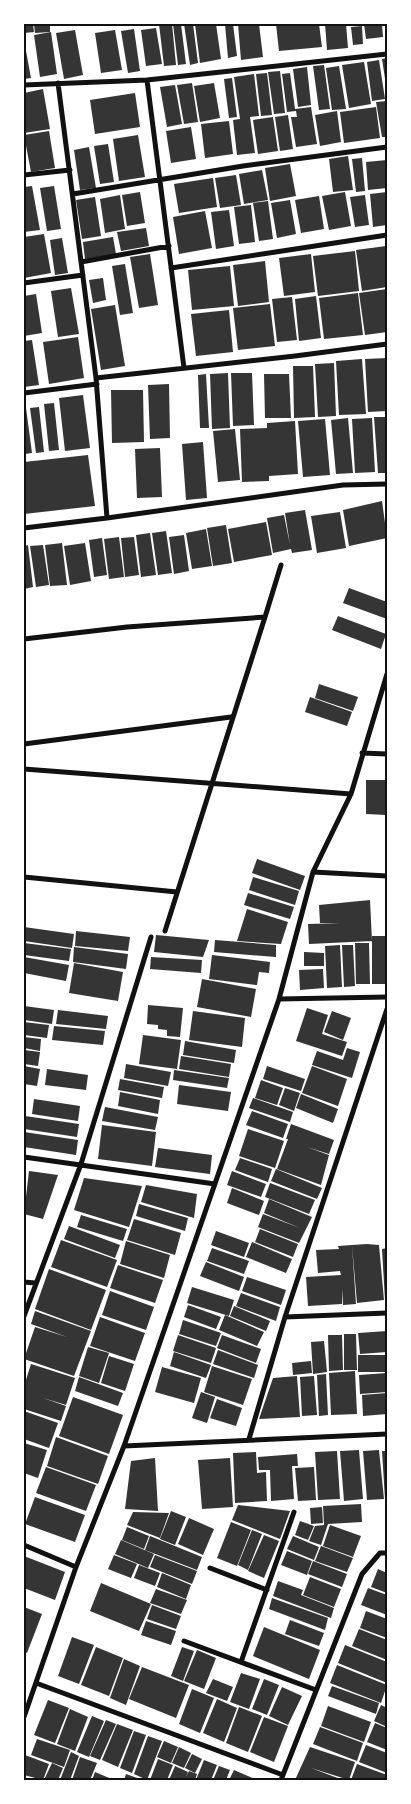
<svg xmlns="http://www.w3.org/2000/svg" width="411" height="1804" font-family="'Nunito Sans',sans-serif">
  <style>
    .building { fill: #353535 }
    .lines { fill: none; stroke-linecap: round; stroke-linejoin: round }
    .minor { stroke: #111; stroke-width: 5 }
    .neatline { fill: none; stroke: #111; stroke-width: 2 }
  </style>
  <rect width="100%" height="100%" fill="#fff"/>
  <!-- building -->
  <path class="building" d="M24,24H33L34,32L24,33Z
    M34,24H50V32L35,33Z
    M159,24H172L176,65L164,66Z
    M173,24H181L186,64L178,65Z
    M184,24H193L198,63L190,65Z
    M195,24H216L221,59L200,63Z
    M225,24H233L237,56L228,58Z
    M238,24H259L263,57L241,60Z
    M276,24H319L322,47L279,51Z
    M325,24H346L348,48L327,50Z
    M364,24H382L383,37L366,39Z
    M362,26L363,44L353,45L351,27Z
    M156,28L162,64L146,66L141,30Z
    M134,29L140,71L128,73L121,31Z
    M75,30L83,75L64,79L56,33Z
    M115,30L122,70L101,73L95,33Z
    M51,32L57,74L40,77L34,35Z
    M24,40L31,78L24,79Z
    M387,58V85H386L382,59Z
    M379,60L385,99L372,101L367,62Z
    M364,62L371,104L349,108L342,65Z
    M324,65L330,109L319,110L313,66Z
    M339,66L346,109L332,110L326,68Z
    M307,67L311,105L298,107L293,69Z
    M280,71L285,113L274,114L268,72Z
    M267,73L272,115L261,116L256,74Z
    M290,73L295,109L311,107L317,144L296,147L291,117H297L296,111L287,112L282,74Z
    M254,74L259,116L250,117L255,153L237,155L233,120L247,118L240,119L234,77Z
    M232,78L237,117L229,118L224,79Z
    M192,83L198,122L184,124L177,85Z
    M214,83L220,118L200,122L194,86Z
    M175,85L182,124L167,127L160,87Z
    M43,89L50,129L24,133V93Z
    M135,93L140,127L95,134L90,100Z
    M387,101V137H382L376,102Z
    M376,107L380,138L344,143L340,112Z
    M337,111L341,142L320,146L315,115Z
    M288,115L293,149L280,151L275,117Z
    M273,117L278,151L258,154L253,120Z
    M229,121L233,154L205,158L201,124Z
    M191,127L196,159L171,163L166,131Z
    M49,131L55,168L31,172L24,135Z
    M138,135L145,177L119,181L113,139Z
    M108,144L114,182L100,184L94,146Z
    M89,147L96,188L80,190L74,150Z
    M348,156L353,190L333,192L329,159Z
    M362,158L365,191L356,192L352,159Z
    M387,160V188L368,190L366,162Z
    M290,164L296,196L270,201L265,168Z
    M262,170L268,200L244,204L239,174Z
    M236,175L241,205L220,208L215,178Z
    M213,178L217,207L179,213L174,184Z
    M32,186L40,230L24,232V187Z
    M54,186L61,229L47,231L40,188Z
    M140,192L145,223L127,226L122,195Z
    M345,192L351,226L329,230L322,196Z
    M387,192V225L373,227L370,194Z
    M120,195L125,229L105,233L100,199Z
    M365,195L369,225L355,227L350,197Z
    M319,196L324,229L301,233L295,200Z
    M95,197L101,236L82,239L76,200Z
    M290,200L296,234L277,238L271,203Z
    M268,201L273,239L259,241L253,203Z
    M251,205L255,242L239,244L234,207Z
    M229,210L234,246L216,249L211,212Z
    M205,211L212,248L179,254L173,217Z
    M146,228L149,246L121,251L117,232Z
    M44,234L51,273L24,278V237Z
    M113,237L116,254L85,259L83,242Z
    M62,238L68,273L55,275L50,240Z
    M386,246L387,287L362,291L356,250Z
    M355,251L359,291L318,296L313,256Z
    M150,254L158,305L139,308L130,257Z
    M311,254L315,292L284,296L279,258Z
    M265,261L269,302L238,306L233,265Z
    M125,264L133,313L120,315L112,266Z
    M230,266L234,306L192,310L188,270Z
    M103,278L106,300L93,303L89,280Z
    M71,288L79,334L58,337L51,291Z
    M387,289V332L365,335L359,293Z
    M358,293L363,335L324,339L319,298Z
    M36,294L42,333L24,336V296Z
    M316,296L321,338L299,341L295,299Z
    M292,297L297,340L277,342L272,299Z
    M270,304L275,346L238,350L233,308Z
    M115,305L125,366L101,370L91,309Z
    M229,310L233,352L196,356L191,314Z
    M78,337L84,378L49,384L43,342Z
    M32,340L39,385L24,387V341Z
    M387,358V411L368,412L365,359Z
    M362,359L366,414L339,415L336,361Z
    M334,363L336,416L318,417L315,364Z
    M293,366H313L315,417L294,418Z
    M228,373L230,428L212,429L210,374Z
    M231,373H252L254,425L233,426Z
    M206,374L209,428H200L198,375Z
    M264,374H289L291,418H265Z
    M169,384L170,438L150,439L148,385Z
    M111,390H143L144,442L112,443Z
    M83,395L90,448L65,451L59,398Z
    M54,403L59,450L49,451L44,404Z
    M39,407L44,452L36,453L30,408Z
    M24,408H26L32,453L25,454Z
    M374,417H387V473H378Z
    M348,418L353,473L336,474L331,420Z
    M372,418L375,472L355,473L352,419Z
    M325,419L330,475L303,477L298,421Z
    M295,421L298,474L269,476V481L242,482L240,429L267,428V423Z
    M235,429L240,480L218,482L213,431Z
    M203,442L207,498L186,500L182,444Z
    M160,448L162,497L137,498L135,449Z
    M88,455L95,506L24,514V462Z
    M382,501L387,538L349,546L343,510Z
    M305,510L312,550L292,553L291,549L273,553L267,518L284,515L290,545L285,513Z
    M340,512L346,548L317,553L311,516Z
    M266,522L272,555L234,562L228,529Z
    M226,525L232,563L213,566L207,528Z
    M206,529L212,566L192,569L186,533Z
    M166,531L172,573L158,575L152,533Z
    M150,533L156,575L141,577L136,535Z
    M184,535L189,571L174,574L169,537Z
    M119,537L124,577L109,579L104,539Z
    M134,537L139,575L125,577L121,538Z
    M102,538L107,575L94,577L89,540Z
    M62,543L67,585L50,586L45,545Z
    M85,543L91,581L70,585L64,546Z
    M28,545L33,587L24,589V546Z
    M43,545L49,585L36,587L30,546Z
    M349,588L387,602V619L343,603Z
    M338,616L386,634L381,649L332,630Z
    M319,684L358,697L353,711L315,698Z
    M310,697L352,712L347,726L305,712Z
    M366,780H387L386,815L366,814Z
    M257,859L305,876L300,890L252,873Z
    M253,877L299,891L295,905L249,890Z
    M248,893L294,907L290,919L244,905Z
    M370,900L372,941L309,944L308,924L341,923H320L319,905Z
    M247,909L288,922L281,944L237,941Z
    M24,927L74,934L72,948L24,941Z
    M76,931L130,937L128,951L75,946Z
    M385,934H387V960L385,946V984H372V936H385Z
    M156,935L209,940L203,957L154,952Z
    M215,940L276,945V957L214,952Z
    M24,943L71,949L69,961L24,955Z
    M355,943H369L370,984H356Z
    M340,945L342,987L327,988L325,946Z
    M342,945H353L355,986L344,987Z
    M74,947L128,954L126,969L73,962Z
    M304,952L324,953V966H304Z
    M212,955L270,962L269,973L259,972L257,985L209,979Z
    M24,957L69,965L66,981L24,973Z
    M151,957L202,960L201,973L150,969Z
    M74,963L123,972L118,1001L69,993Z
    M323,969L324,988L300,990L299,970Z
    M202,979L256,989L251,1017L197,1007Z
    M148,1005L183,1008L180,1037L167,1036V1030L158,1029V1025L147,1024Z
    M24,1006L54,1010L52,1024L24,1020Z
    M307,1008L328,1015L322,1034L347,1042L342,1056L296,1041Z
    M58,1010L108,1016L106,1029L56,1024Z
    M193,1011L245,1018L242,1047L189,1040Z
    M332,1011L351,1018L343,1040L324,1032Z
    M24,1022L49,1025L47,1038L24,1035Z
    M54,1026L105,1031L103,1045L52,1040Z
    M143,1035L181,1040L177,1069L139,1064Z
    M24,1037L41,1039L40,1051L24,1048Z
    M185,1041L236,1050L234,1063L183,1055Z
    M347,1048L360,1052L352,1078L312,1065L317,1051L343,1060Z
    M24,1050L40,1052L38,1066L24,1064Z
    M181,1056L231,1064L229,1077L179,1069Z
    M126,1064L171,1072L168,1086L124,1078Z
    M24,1066L40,1069L37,1086L24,1084Z
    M267,1066L305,1079L301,1091L263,1079Z
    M312,1066L347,1079L338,1106L302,1093Z
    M47,1069L88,1075L86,1090L45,1085Z
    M174,1070L229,1078L227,1088L173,1080Z
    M120,1079L164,1087L162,1098L118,1090Z
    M261,1080L283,1088L277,1105L255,1098Z
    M179,1085L231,1092L228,1111L177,1104Z
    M285,1088L300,1093L294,1111L279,1105Z
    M120,1092L160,1100L158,1114L118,1106Z
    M301,1094L338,1109L333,1123L296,1108Z
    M253,1098L293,1112L290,1122L249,1108Z
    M34,1099L80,1106L78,1121L32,1114Z
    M105,1107L158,1117L155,1130L102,1121Z
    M252,1111L288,1124L283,1138L246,1125Z
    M25,1116L79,1124L77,1137L24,1129Z
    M291,1124L334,1140L329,1154L307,1147L329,1155L321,1185L277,1169L288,1139H286Z
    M102,1125L156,1132L152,1166L98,1159Z
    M248,1129L284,1141L275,1168L239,1156Z
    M24,1132L78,1140L76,1155L24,1147Z
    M158,1148L212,1155L210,1174L155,1167Z
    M240,1158L272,1169L268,1182L235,1170Z
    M276,1169L322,1188L317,1199L271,1181Z
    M29,1171L58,1175L43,1219L24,1214Z
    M232,1171L266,1184L261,1197L227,1185Z
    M84,1178L142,1186L129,1227L74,1210Z
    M270,1183L315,1200L309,1214L265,1197Z
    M146,1185L197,1194L194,1218L141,1202Z
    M232,1188L264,1201L259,1215L227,1203Z
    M269,1199L312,1217L299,1243L258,1227L263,1214L300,1228L264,1213Z
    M139,1204L188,1218L185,1231L136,1216Z
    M81,1215L127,1229L123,1241L77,1227Z
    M134,1219L181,1233L175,1255L127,1240Z
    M69,1226L120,1245L115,1258L64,1239Z
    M260,1229L298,1244L293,1257L255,1242Z
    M216,1231L249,1243L244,1257L211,1245Z
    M61,1240L117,1260L107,1287L51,1267Z
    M126,1241L170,1255L164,1278L120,1264Z
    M252,1242L292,1259L286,1273L246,1257Z
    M367,1244L379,1245L384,1300L357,1303L352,1245Z
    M352,1245L356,1304L343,1305L342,1289V1304L308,1306L306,1277L341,1275L340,1271L318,1273L316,1250L339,1249L338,1246Z
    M212,1248L249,1261L244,1274L207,1261Z
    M387,1248V1300H385L382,1249Z
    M206,1262L244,1277L239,1291L200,1276Z
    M118,1265L163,1280L155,1303L110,1288Z
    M49,1269L106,1290L91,1330L35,1309Z
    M247,1277L286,1290L281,1305L242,1291Z
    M192,1287L234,1300L229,1316L187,1303Z
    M110,1291L154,1307L146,1330L102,1315Z
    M241,1293L280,1307L276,1321L236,1306Z
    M188,1305L221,1317L216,1329L184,1317Z
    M234,1306L270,1321L266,1331L230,1316Z
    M35,1311L91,1331L74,1376L24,1359L35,1327L67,1337L31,1324Z
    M225,1315L264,1332L257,1346L219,1330Z
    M100,1317L145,1333L135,1361L90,1346Z
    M183,1320L221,1333L216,1346L179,1334Z
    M387,1331V1352L360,1354L358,1333Z
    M344,1334H356L357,1370H344Z
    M178,1335L216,1348L211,1363L173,1351Z
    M222,1335L261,1349L256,1363L217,1348Z
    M328,1335H342L343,1370L329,1371Z
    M324,1341L327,1372L313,1374L311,1342Z
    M88,1347L109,1353L99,1383L79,1376Z
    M218,1350L258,1365L254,1378L213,1364Z
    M174,1352L211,1365L206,1378L170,1366Z
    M358,1355H387V1372H358Z
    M109,1356L134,1364L125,1391L101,1383Z
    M311,1361L312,1373L293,1375L292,1363Z
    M31,1364L75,1378L66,1405L43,1398L66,1406L61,1421L24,1409V1386Z
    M212,1366L252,1379L243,1405L204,1392Z
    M162,1367L201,1378L194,1403L155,1392Z
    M355,1371L357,1414L331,1415L329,1373Z
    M387,1373V1392L360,1394L359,1375Z
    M326,1374L328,1415L319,1416L317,1375Z
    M297,1376L300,1417L259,1419L273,1378Z
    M314,1376L317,1415L302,1416L300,1377Z
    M79,1377L123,1393L118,1406L75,1391Z
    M201,1392L215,1397L207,1423L192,1418Z
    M387,1393V1414L363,1416L362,1395Z
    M73,1397L123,1415L109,1454L59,1436Z
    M217,1399L242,1408L236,1426L210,1418Z
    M24,1411L58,1423L49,1448L24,1439Z
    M56,1437L108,1456L98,1484L47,1466Z
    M24,1443L47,1450L38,1478L24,1473Z
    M359,1450L363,1499L344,1501L340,1451Z
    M379,1450L384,1499L367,1500L363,1451Z
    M337,1451L340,1499L318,1500L315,1452Z
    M382,1451H387V1499H385Z
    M256,1452L257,1473L266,1472L267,1501L235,1503L233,1453Z
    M297,1454L298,1466H292L294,1499L271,1501L270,1470H259L258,1457Z
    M155,1458L158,1511L125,1509L131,1461Z
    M230,1458L233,1507L202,1509L198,1460Z
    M46,1467L96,1485L86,1511L36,1493Z
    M314,1467L316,1500L298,1501L295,1468Z
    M35,1497L85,1515L75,1542L25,1524Z
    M361,1504L362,1522L328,1524L321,1545L309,1541L315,1526L324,1525L323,1506Z
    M238,1505L290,1511L280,1539L232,1520Z
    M322,1507L323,1523L311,1524L310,1508Z
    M171,1511L186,1517L175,1545L160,1539Z
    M133,1512L169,1513L160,1538L127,1525Z
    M189,1518L214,1529L203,1555L178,1544Z
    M300,1521L314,1526L308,1540L295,1535Z
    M231,1522L251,1530L237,1566L217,1558Z
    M330,1525L361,1536L353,1557L323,1546Z
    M127,1527L149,1536L144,1549L122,1540Z
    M252,1530L262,1534L248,1570L238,1565Z
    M264,1535L279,1541L264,1578L248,1571Z
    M150,1536L202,1557L197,1570L145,1550Z
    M293,1536L319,1547L314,1560L287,1549Z
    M121,1540L154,1554L148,1568L115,1554Z
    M321,1546L353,1558L347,1572L315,1561Z
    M287,1551L312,1561L307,1575L281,1565Z
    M114,1555L137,1564L131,1578L108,1569Z
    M155,1555L197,1571L192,1584L150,1567Z
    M24,1556L65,1572L55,1600L24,1588Z
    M313,1561L347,1574L342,1587L308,1574Z
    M139,1565L160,1573L155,1586L134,1578Z
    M378,1569L387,1573V1593L371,1587Z
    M162,1573L191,1585L186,1599L157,1587Z
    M310,1577L341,1589L334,1607L303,1595Z
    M278,1581L303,1590L301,1595L334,1608L331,1618L273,1596Z
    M101,1583L151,1604L139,1631L90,1611Z
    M368,1588L387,1595V1615L361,1605Z
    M156,1589L187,1600L181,1614L150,1603Z
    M272,1598L328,1618L325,1630L269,1609Z
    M152,1605L181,1616L176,1629L147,1619Z
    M24,1607L42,1614L27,1653L24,1652Z
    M366,1611L387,1619V1638L360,1628Z
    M290,1620L324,1633L319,1646L285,1634Z
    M146,1621L176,1631L171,1645L141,1635Z
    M264,1627L320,1650L309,1679L253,1656Z
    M359,1629L387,1640V1660L352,1646Z
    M72,1637L94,1645L79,1684L58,1676Z
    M345,1645L387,1662V1683L338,1663Z
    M96,1647L123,1658L109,1696L81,1685Z
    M182,1647L194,1651L183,1681L171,1676Z
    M197,1650L216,1658L204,1689L184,1681Z
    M124,1659L140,1666L126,1705L110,1698Z
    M337,1665L387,1685L381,1703L330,1683Z
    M142,1667L189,1685L176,1718L129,1699Z
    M241,1673L260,1679L249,1709L230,1702Z
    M213,1679L233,1687L227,1701L206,1693Z
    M264,1679L279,1685L267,1715L252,1709Z
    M332,1686L379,1703L376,1714L328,1696Z
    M282,1687L302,1696L288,1725L269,1716Z
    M192,1689L214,1698L200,1733L179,1724Z
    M217,1699L237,1708L224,1742L203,1733Z
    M48,1700L69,1708L55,1743L34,1735Z
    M381,1705L387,1708V1727L374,1721Z
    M328,1706L371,1722L364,1742L321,1726Z
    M239,1707L262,1716L248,1752L226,1743Z
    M70,1709L88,1717L75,1751L57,1744Z
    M92,1716L104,1721L89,1757L77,1752Z
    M264,1717L288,1726L274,1762L250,1752Z
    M106,1720L116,1724L100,1760L90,1756Z
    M375,1723L387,1728V1750L367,1742Z
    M117,1724L133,1730L118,1767L102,1760Z
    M320,1727L363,1743L357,1761L313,1744Z
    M134,1731L146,1735L132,1773L120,1768Z
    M148,1736L162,1741L147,1780L134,1774Z
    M37,1739L70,1750L64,1767L31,1755Z
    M164,1741L178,1747L171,1763L157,1757Z
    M366,1745L387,1753V1773L359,1762Z
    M179,1747L191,1753L184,1768L172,1763Z
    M310,1747L355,1762L349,1780L311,1768L343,1780H295Z
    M71,1752L79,1756L70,1780H60Z
    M192,1754L202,1759L195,1773L185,1768Z
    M25,1755L49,1764L43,1780L24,1775Z
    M80,1757L97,1763L90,1780H72Z
    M158,1759L173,1765L167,1780H150Z
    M204,1760L217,1765L211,1780H196Z
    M52,1763L63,1768L58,1780H44Z
    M357,1764L387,1775V1780H351Z
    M175,1766L188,1772L186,1777L189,1771L197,1774L195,1780H169Z
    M219,1766L230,1770L226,1780H213Z
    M234,1770L257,1780H229Z
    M95,1772L114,1780H92Z
    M126,1774L143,1780H124Z"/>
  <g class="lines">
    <!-- minor -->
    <path class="minor" d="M147,80L184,368
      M58,83L96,378L107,518
      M24,85L147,80L387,54
      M24,175L70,170
      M73,194L243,166L387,147
      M81,262L169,246
      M171,268L387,235
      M24,283L83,275
      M96,378L295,356L387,344
      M24,393L97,384
      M24,528L107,518L343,485L387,484
      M265,617L281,565
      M24,639L127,627L265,617L165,931
      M24,744L231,717
      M362,753L387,754
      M24,769L351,794
      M313,872L387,876
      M24,877L177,892
      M279,999L387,997
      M24,1157L215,1184
      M24,1282L35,1283
      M24,1316L81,1164L151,937
      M285,1317L387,1313
      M249,1439L285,1317L387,1009
      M124,1446L387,1434
      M24,1545L76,1567
      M210,1568L267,1590
      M184,1641L316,1690
      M241,1662L294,1512
      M36,1683L283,1775
      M24,1717L76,1567L124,1446L279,999L313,872L351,794L387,674
      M281,1780L362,1574L380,1553H387"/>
  </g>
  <!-- border -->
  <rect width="411" height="1804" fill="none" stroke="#ffffff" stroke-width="50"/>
  <rect x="25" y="25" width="361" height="1754" class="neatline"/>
</svg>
